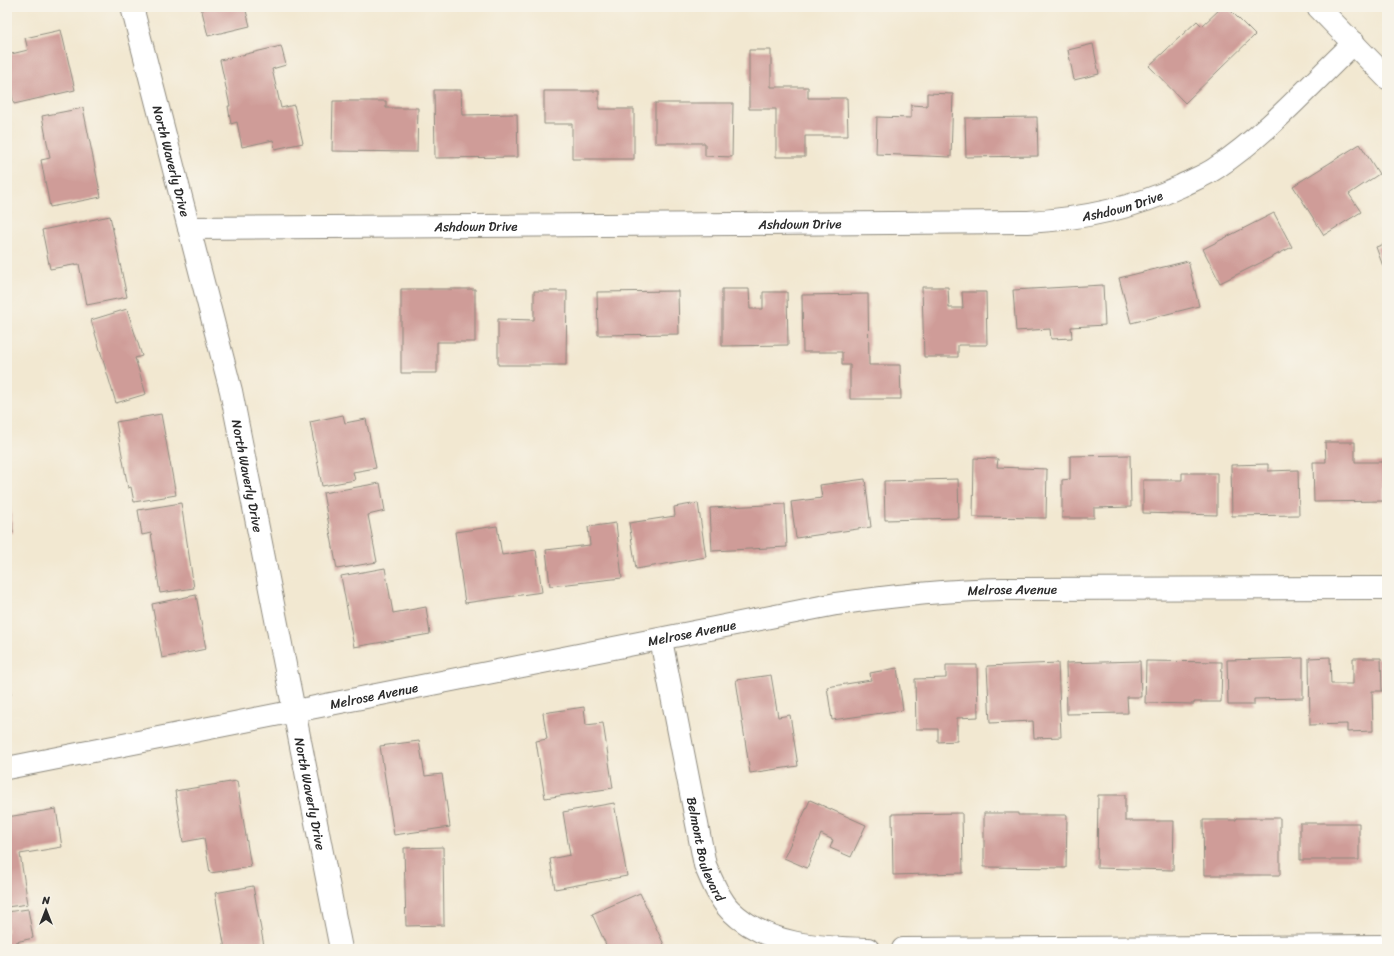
<svg xmlns="http://www.w3.org/2000/svg" width="1394" height="956" font-family="Sriracha,sans-serif">
  <style>
    .building { fill: #cf9c98 }
    .lines { fill: none; stroke-linecap: round; stroke-linejoin: round }
    .minor-casing { stroke: #8e8a7e; stroke-width: 24 }
    .minor { stroke: #fff; stroke-width: 22 }
    .labels { text-anchor: middle; dominant-baseline: central; stroke-width: 4; stroke-linejoin: round; paint-order: stroke }
    .street-label { font-size: 13px; fill: #2b2b2b; stroke: #f7f3e8 }
  </style>
  <rect width="100%" height="100%" fill="#f7f3e8"/>
  <filter id="ink" filterUnits="userSpaceOnUse"><feTurbulence type="fractalNoise" baseFrequency=".025" numOctaves="2"/><feDisplacementMap in="SourceGraphic" scale="8" xChannelSelector="R" yChannelSelector="G"/><feConvolveMatrix kernelMatrix="1 2 1 2 8 2 1 2 1" color-interpolation-filters="sRGB"/></filter>
  <filter id="wash" filterUnits="userSpaceOnUse"><feTurbulence type="fractalNoise" baseFrequency=".012" numOctaves="4" result="noise"/><feDisplacementMap in="SourceGraphic" scale="16" xChannelSelector="R" yChannelSelector="G"/><feGaussianBlur stdDeviation="0.9" result="paint"/><feColorMatrix in="noise" values="0 0 0 0 0 0 0 0 0 0 0 0 0 0 0 0 0 1.4 0 .05"/><feComposite in="paint" operator="in"/></filter>
  <g filter="url(#wash)">
    <rect width="100%" height="100%" fill="#f2e8d1"/>
    <g id="blocks">
      <!-- building -->
      <path class="building" d="M201,7H245L250,26L208,36Z
        M1222,7H1227L1255,35L1185,103L1149,66L1197,21L1202,26Z
        M61,30L75,90L14,104L7,75V55L28,50L25,38Z
        M1093,44L1099,74L1074,80L1068,50Z
        M281,46L286,65L272,69L281,108L294,105L303,143L275,149L273,140L242,147L237,122L231,124L228,106H230L220,60Z
        M749,50H771V87H808V98H847L848,136H805V157H776V109H749Z
        M434,90H461L462,115L517,114L518,157L435,158Z
        M544,91H599V109H634V159H572V124H544Z
        M927,93L953,94L951,157L876,154L877,117L911,118V105L927,106Z
        M333,101H386V108H418L417,152L332,151Z
        M655,103H733L732,157L705,156V143H655Z
        M83,108L101,197L50,207L41,160L50,158L42,116Z
        M1037,117L1038,156L966,157L965,118Z
        M1360,144L1379,174L1349,194L1361,212L1324,235L1293,186Z
        M1274,213L1292,247L1220,283L1203,249Z
        M110,216L127,297L87,305L79,264L50,269L42,230Z
        M1387,243V277L1376,247Z
        M1188,261L1199,306L1131,323L1119,278Z
        M1103,285L1105,325L1071,327L1072,338L1051,339L1050,329L1016,331L1013,290Z
        M922,287H948L949,308H963L962,292H986L987,345H958V357H924Z
        M401,289H475V342H437V373H401Z
        M722,289H749L750,309H763V292H787L788,345L722,346Z
        M534,291H567L566,365H498V319L534,320Z
        M678,291L679,334L598,335L597,292Z
        M868,294L869,365H900L901,399H850V365H842V352H803L802,295Z
        M127,309L142,356L135,358L146,394L116,403L91,320Z
        M161,414L176,495L134,502L131,487L128,488L116,422Z
        M343,415L345,423L366,419L376,468L353,472L355,480L322,486L310,422Z
        M1325,442H1355V462H1384V501L1314,502L1313,462H1326Z
        M1130,455L1131,507L1094,508V518H1062V480L1070,479V456Z
        M974,458L998,459L997,467L1047,469L1046,518L973,517Z
        M1268,464V471L1298,470L1299,515L1232,516L1231,465Z
        M1182,473H1217V515L1143,513V480H1182Z
        M865,479L871,527L796,538L791,502L822,498L820,485Z
        M958,479L959,518L885,520L884,481Z
        M380,483L385,511L368,515L377,562L337,569L323,493Z
        M7,495H9L13,533H7Z
        M181,503L194,588L160,593L151,533L142,535L138,510Z
        M698,503L706,557L636,569L629,523L675,516L674,507Z
        M785,504L787,547L712,551L710,508Z
        M616,523L622,578L550,586L546,550L590,545L588,527Z
        M497,526L502,555L536,550L542,592L465,603L455,532Z
        M385,568L393,613L426,607L430,634L354,647L341,576Z
        M196,595L206,649L162,658L152,604Z
        M1330,657L1331,684H1353V658H1381L1382,691H1372L1373,731L1347,732V724L1310,725L1309,658Z
        M1303,658V698L1254,699V705H1228L1227,660Z
        M1140,661L1141,697H1127L1128,713L1067,714L1066,663Z
        M1146,661L1222,662L1221,702H1194V704L1145,703Z
        M1058,663L1061,737L1034,738L1033,721L990,723L987,666Z
        M946,665H977L978,717L957,718V741L938,742V729H916L915,679L946,678Z
        M897,668L903,710L832,720L827,687L871,680L870,673Z
        M7,674L11,695L7,696Z
        M771,675L778,717L790,715L798,766L750,773L736,680Z
        M584,707L586,725L603,723L613,788L545,798L536,741L547,739L543,713Z
        M419,741L425,776L442,774L450,827L394,835L380,746Z
        M237,781L251,867L210,873L204,838L183,842L175,791Z
        M1098,795H1125V821H1174L1173,870L1097,868Z
        M810,800L866,825L851,857L830,848L833,840L821,834L807,868L784,858Z
        M614,803L627,876L555,889L550,859L570,855L563,812Z
        M56,809L62,847L20,854L28,904L7,907V817Z
        M962,813L963,873L893,875L892,814Z
        M984,813H1018V815H1067L1066,868L984,867Z
        M1236,818H1280V875H1204L1203,820H1236Z
        M1300,823H1359V860H1300Z
        M443,847L444,925L406,926L404,848Z
        M253,886L264,946L247,949H225L215,893Z
        M640,893L666,949H608L592,914Z
        M28,909L33,938L16,942L18,949H7V912Z"/>
    </g>
  </g>
  <g filter="url(#ink)">
    <use href="#blocks" fill-opacity="0" stroke="#8e8a7e" stroke-width="1"/>
    <g class="lines">
      <defs>
        <g id="minor">
          <path id="s1" d="M132,7L231,391L341,949"/>
          <path d="M1318,7L1387,78"/>
          <path id="s2" d="M189,228L1028,222C1083,219 1132,209 1181,186C1193,180 1206,175 1216,168C1267,134 1310,85 1354,43"/>
          <path id="s3" d="M661,640L705,865C711,879 719,899 730,910C766,946 821,948 868,949"/>
          <path id="s4" d="M7,768L836,604C891,596 947,590 1003,589L1387,588"/>
          <path d="M903,949L1387,946"/>
        </g>
      </defs>
      <!-- minor casing -->
      <use href="#minor" class="minor-casing"/>
      <!-- minor -->
      <use href="#minor" class="minor"/>
    </g>
  </g>
  <g class="labels">
    <!-- street labels -->
    <g class="street-label">
      <text stroke="none"><textPath href="#s1" startOffset="159">North Waverly Drive</textPath></text>
      <text stroke="none"><textPath href="#s2" startOffset="935">Ashdown Drive</textPath></text>
      <text stroke="none"><textPath href="#s2" startOffset="611">Ashdown Drive</textPath></text>
      <text stroke="none"><textPath href="#s2" startOffset="287">Ashdown Drive</textPath></text>
      <text stroke="none"><textPath href="#s1" startOffset="483">North Waverly Drive</textPath></text>
      <text stroke="none"><textPath href="#s4" startOffset="1022">Melrose Avenue</textPath></text>
      <text stroke="none"><textPath href="#s4" startOffset="698">Melrose Avenue</textPath></text>
      <text stroke="none"><textPath href="#s4" startOffset="374">Melrose Avenue</textPath></text>
      <text stroke="none"><textPath href="#s1" startOffset="807">North Waverly Drive</textPath></text>
      <text stroke="none"><textPath href="#s3" startOffset="214">Belmont Boulevard</textPath></text>
    </g>
  </g>
  <!-- margin -->
  <rect width="1394" height="956" fill="none" stroke="#f7f3e8" stroke-width="24"/>
  <!-- north arrow -->
  <g transform="translate(46 910)" stroke="#f7f3e8" stroke-width="3" paint-order="stroke">
  <path d="M0-3L7 15L0 10L-7 15Z" fill="#2b2b2b"/>
  <text y="-6" font-size="11" font-weight="bold" text-anchor="middle" fill="#2b2b2b">N</text>
  </g>
</svg>
